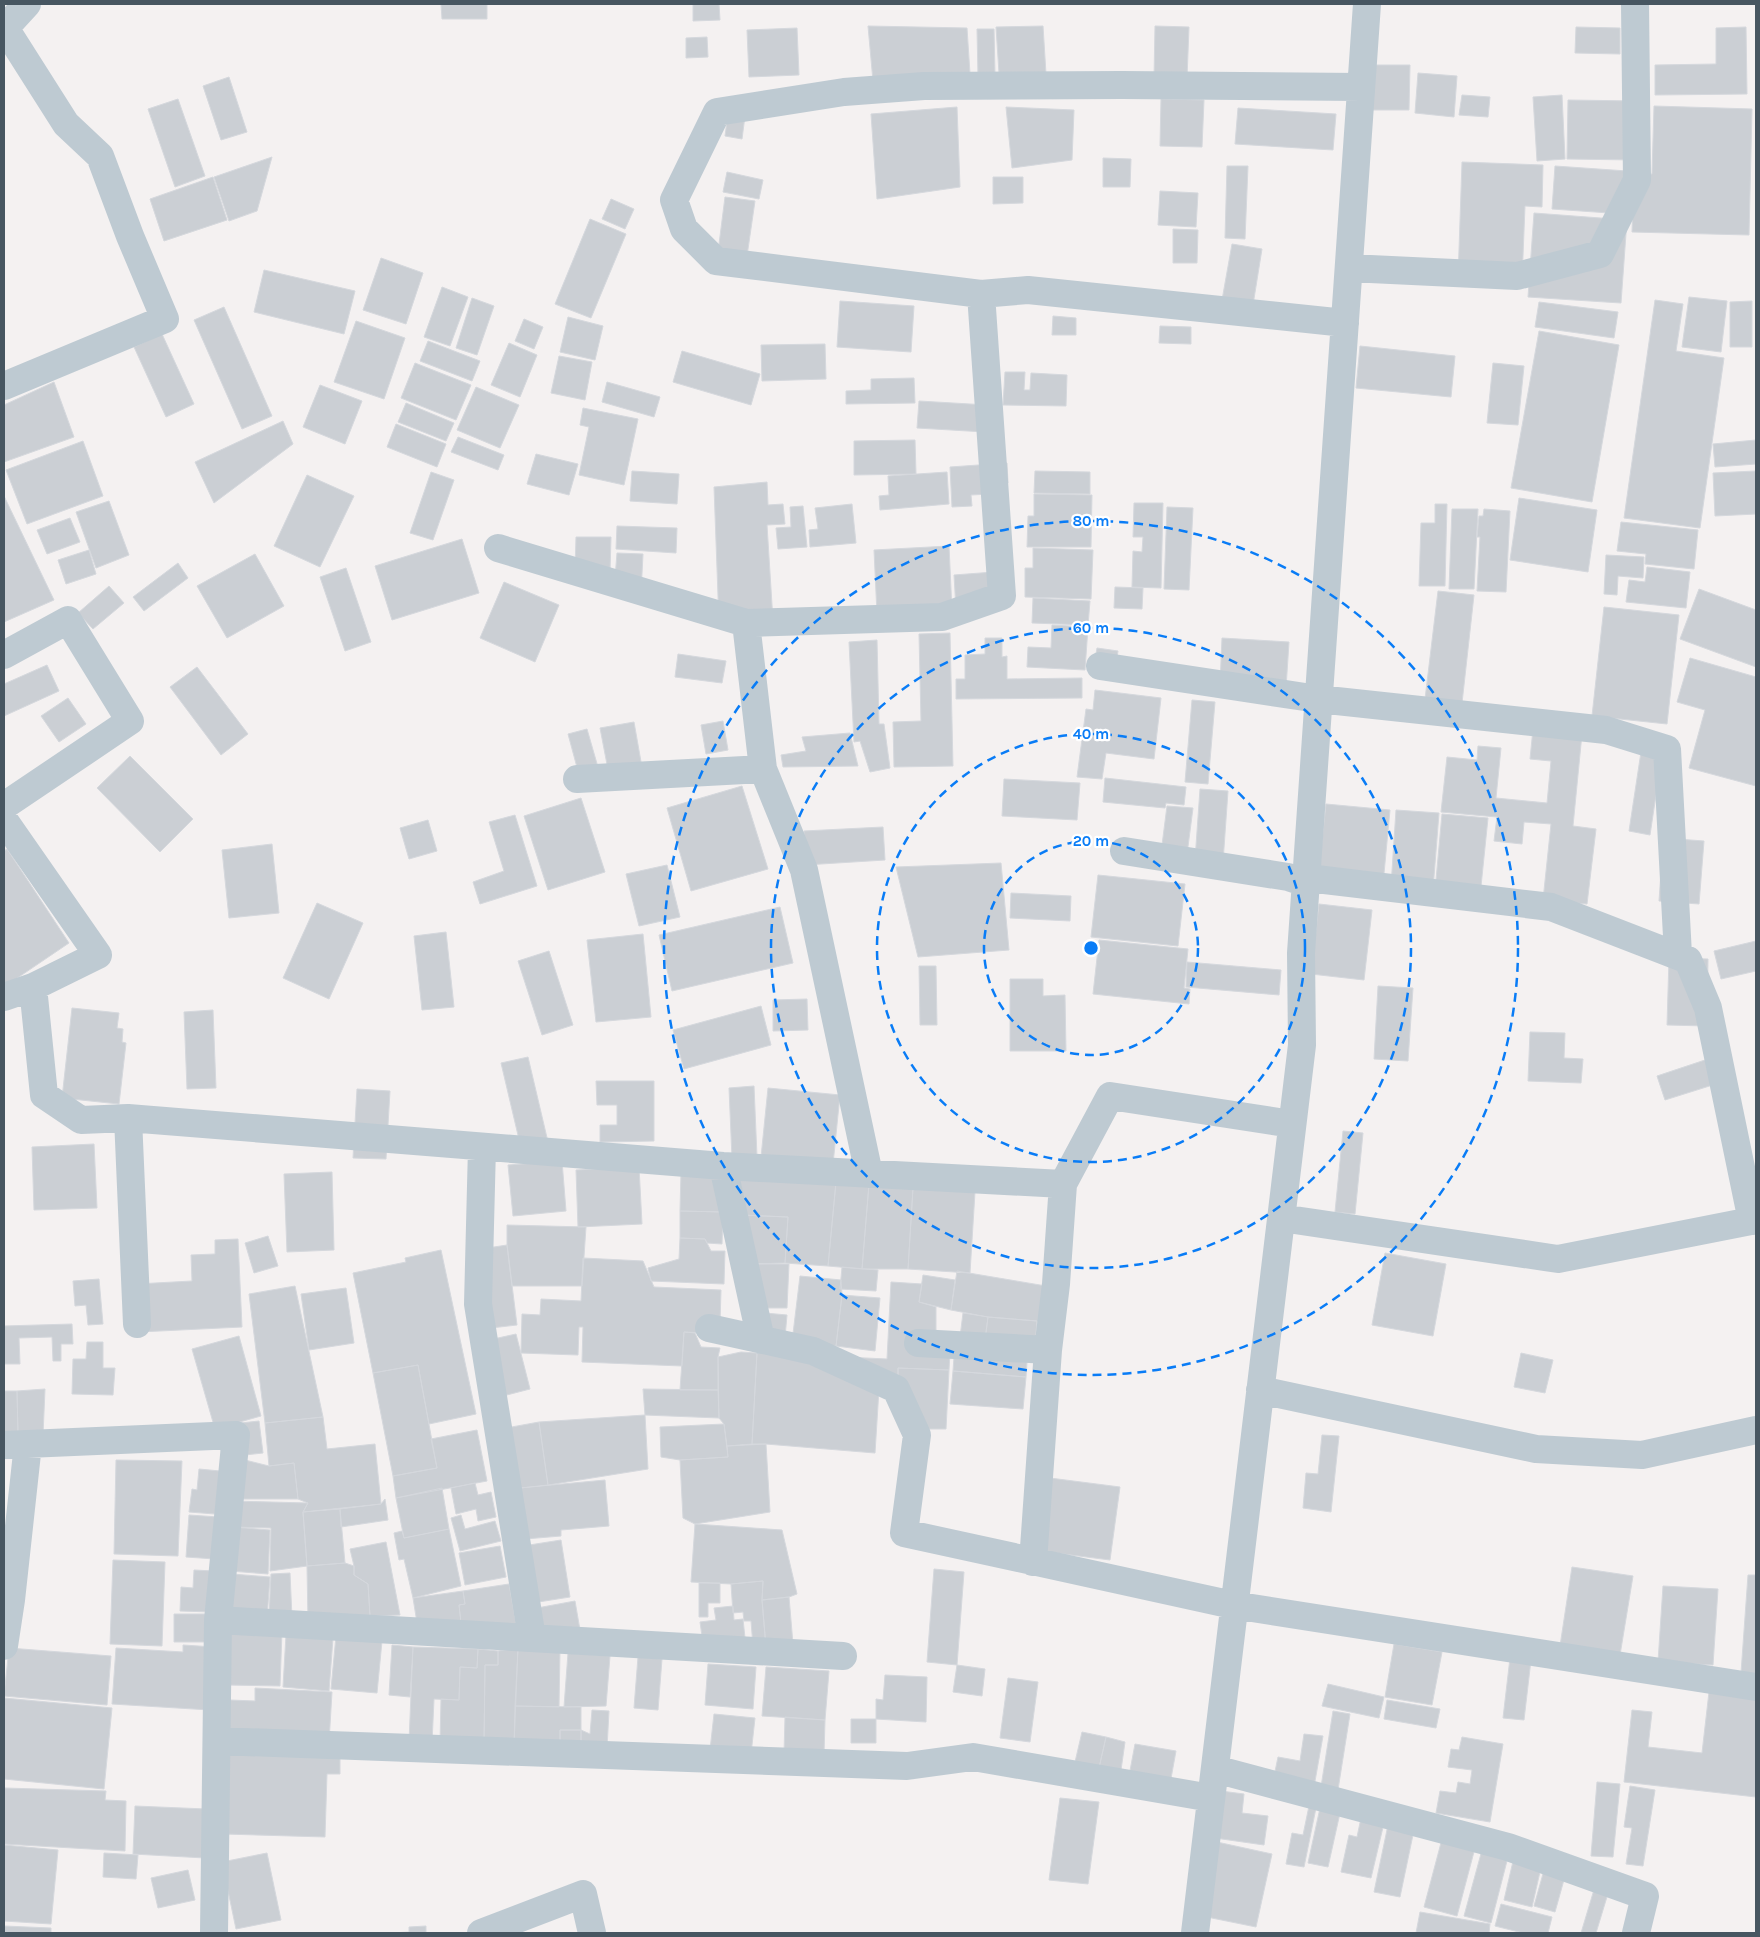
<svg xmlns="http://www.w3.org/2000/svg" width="1760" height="1937" font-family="Karla,sans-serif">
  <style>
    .building { fill: #cbcfd4; stroke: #d5d8dd }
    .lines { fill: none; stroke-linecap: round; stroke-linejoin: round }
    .street { stroke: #becad2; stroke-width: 28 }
    .ring { fill: none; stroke: #097cf6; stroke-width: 2.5; stroke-dasharray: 9 6 }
    .centre { fill: #097cf6; stroke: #fff; stroke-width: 2.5 }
    .ring-label { font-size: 15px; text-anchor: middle; font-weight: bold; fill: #097cf6; stroke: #fff; stroke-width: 4.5; stroke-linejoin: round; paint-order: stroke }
  </style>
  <rect width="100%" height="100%" fill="#f4f1f1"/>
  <!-- building -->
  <path class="building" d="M441,4H487V19H442Z
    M693,4H719L720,20L693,21Z
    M868,26L967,28L971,89L874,92Z
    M1043,26L1046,74L999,73L996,27Z
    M1155,26L1189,27L1187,78H1154Z
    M1576,27L1620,28V54L1575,53Z
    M1746,27L1747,94L1655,95V65L1716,64V28Z
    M797,28L799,75L749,77L747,30Z
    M977,29H994L995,75L978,76Z
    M707,37L708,57L686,58V38Z
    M1369,65H1410L1409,110H1368Z
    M1418,73L1457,76L1454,117L1415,113Z
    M229,77L247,132L221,140L203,86Z
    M1462,95L1490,97L1488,117L1459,115Z
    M1562,95L1565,159L1537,161L1533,97Z
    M178,99L205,176L175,187L148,109Z
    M1161,99L1204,100L1202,147L1160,146Z
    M1568,100L1636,101L1635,160L1567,159Z
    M1654,106L1752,109L1749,235L1632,232L1634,174H1652Z
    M957,107L960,187L877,199L871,114Z
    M1006,107L1074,110L1072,160L1012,168Z
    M1238,108L1336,114L1333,150L1235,144Z
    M728,114L745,116L742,139L725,136Z
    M272,157L257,211L229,221L214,177Z
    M1103,158L1131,159L1130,187H1103Z
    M1462,162L1543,165L1542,207L1525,206L1522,281L1458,279Z
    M1227,166H1248L1245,239L1225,238Z
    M1555,166L1627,171L1624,214L1552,209Z
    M727,172L763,180L759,199L723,192Z
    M213,177L227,220L164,241L150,199Z
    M993,177H1023V203L993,204Z
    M1160,191L1198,193L1196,227L1158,225Z
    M725,197L755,201L747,256L718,252Z
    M611,199L634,209L625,229L602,219Z
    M1534,213L1627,220L1621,303L1528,297Z
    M590,219L626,234L591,318L555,304Z
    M1173,229L1198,230L1197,263H1173Z
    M1232,244L1262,249L1253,305L1222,300Z
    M381,258L423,273L406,324L363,310Z
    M264,270L355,291L344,334L254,312Z
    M442,287L468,297L450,346L424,337Z
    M1689,297L1727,301L1721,352L1682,347Z
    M472,298L494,306L477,355L456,348Z
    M1655,300L1683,304L1676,351L1724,358L1700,528L1624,518Z
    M840,301L914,306L911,352L837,347Z
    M1752,301V347H1730V302Z
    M1539,302L1618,312L1614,338L1535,327Z
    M224,307L272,416L242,429L194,320Z
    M1053,316L1076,318V335H1052Z
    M568,317L603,326L595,360L560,352Z
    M524,319L543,327L534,349L515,341Z
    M356,321L405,338L384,399L334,382Z
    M1160,326L1191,327V344L1159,343Z
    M1539,331L1619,345L1592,502L1511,488Z
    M162,334L194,404L166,417L134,347Z
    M428,341L480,361L472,381L420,361Z
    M509,343L537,355L520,397L491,385Z
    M825,344L826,379L762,381L761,345Z
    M1360,346L1455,356L1451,397L1356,388Z
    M682,351L760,374L751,405L673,382Z
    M559,356L592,362L585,400L551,393Z
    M415,363L471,385L456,420L401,398Z
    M1493,363L1524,366L1518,425L1487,423Z
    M1005,372H1025L1024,390H1030L1031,373L1067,375L1066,406L1003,405Z
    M914,378L915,403L846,404V391L871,390V379Z
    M54,382L74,437L4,462V405Z
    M607,382L660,397L654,417L602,402Z
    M320,385L362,401L345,444L303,427Z
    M476,387L519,405L500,448L457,430Z
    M919,401L987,405L985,432L917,428Z
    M406,403L454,423L446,441L398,422Z
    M583,408L638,419L624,485L579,475L589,427L580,425Z
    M283,421L293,444L214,503L195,462Z
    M396,424L446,444L437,467L387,447Z
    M458,437L504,455L498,470L451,452Z
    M915,440L916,474L854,475V441Z
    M1756,440V464L1715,467L1713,444Z
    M83,441L103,496L27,524L6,470Z
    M536,454L578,464L569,495L527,484Z
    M1007,463L1008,483L989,484L990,494L971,495L972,506L952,507L950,467Z
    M632,471L679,474L677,504L630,501Z
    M1035,471L1090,472V494L1034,493Z
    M1756,471V514L1715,516L1713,473Z
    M431,472L454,480L433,540L410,533Z
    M947,472L949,504L880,510L879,496L889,495L888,476Z
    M307,475L354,496L320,567L274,546Z
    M767,482L768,505L783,504L785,524L767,525L773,621L719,623L714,487Z
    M1034,494L1092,495L1091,547H1027L1028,516H1034Z
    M4,496L54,600L4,622Z
    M1519,498L1597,510L1588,572L1510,560Z
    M109,501L129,555L96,568L76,512Z
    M1134,503H1163L1161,588L1132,587L1133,551L1142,552L1143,537H1133Z
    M852,504L856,543L810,547L809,530L818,529L815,508Z
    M1435,504H1447L1445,586H1419L1421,523H1435Z
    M803,506L807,547L778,549L776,528L791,527L790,507Z
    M1167,507L1193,508L1189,590L1164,589Z
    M1452,509H1478L1474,589H1449Z
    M1484,509L1510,511L1506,592L1477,591L1480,537H1477L1479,516H1483Z
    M70,518L80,542L47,554L37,530Z
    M1621,522L1698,530L1694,569L1645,564L1646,554L1617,551Z
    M617,526L677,528L676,553L616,549Z
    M576,537H611L610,572L575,571Z
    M462,539L479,593L392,620L375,566Z
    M949,546L952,611L877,614L874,550Z
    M1033,548L1093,550L1091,599L1025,597V568H1033Z
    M89,550L96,574L66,584L58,560Z
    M617,553L643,554L641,593L614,591Z
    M255,554L284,606L227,638L197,586Z
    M1606,555L1644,557L1643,578L1618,576L1617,595L1604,594Z
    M178,563L188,578L144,611L133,597Z
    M1647,567L1690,572L1686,608L1626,602L1629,580L1645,582Z
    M346,568L371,642L345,651L320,577Z
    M1007,571L1009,606L956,609L954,575Z
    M504,582L559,605L535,662L480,638Z
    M109,586L124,603L93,629L78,613Z
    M1115,587L1143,588L1142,609L1114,608Z
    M1699,589L1756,610V667L1680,639Z
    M1438,591L1474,595L1462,703L1425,699Z
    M1033,598L1090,601L1088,625L1032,623Z
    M1604,607L1679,615L1667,724L1592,716Z
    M1052,625L1088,627L1085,670L1027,667L1028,647L1051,648Z
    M950,633L953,766L894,767L893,722L921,721L919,634Z
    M985,638H1002V657L1007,656V679L1082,678V698L956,699V679H965V655L985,654Z
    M1222,638L1289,642L1286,688L1220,684Z
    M877,640L879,724H884L890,768L870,772L860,741L854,742L849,642Z
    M1097,648L1118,651L1115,670L1094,667Z
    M678,654L726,661L722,683L675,677Z
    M1690,658L1756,677V786L1689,768L1705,710L1677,702Z
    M47,665L59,691L4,716V684Z
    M197,667L248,734L221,755L170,687Z
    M1095,690L1161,698L1154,759L1106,753L1102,779L1077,777L1086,709L1093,710Z
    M68,698L86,724L59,742L41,716Z
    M1192,700L1215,702L1208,784L1185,782Z
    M723,721L728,750L706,754L701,725Z
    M634,722L643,773L610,780L600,728Z
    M587,729L602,781L582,786L568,734Z
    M1533,729L1582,734L1573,826L1596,829L1587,904L1543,900L1551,824L1524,822L1522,844L1494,841L1497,817L1441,812L1447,757L1477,760L1478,746L1501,748L1496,798L1547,803L1551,761L1530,759Z
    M850,733L858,766L783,767L781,755L806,751L802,737Z
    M1641,752L1662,755L1650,835L1629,831Z
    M130,756L193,819L160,852L97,788Z
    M1105,778L1186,787L1184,805L1166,803L1165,808L1103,802Z
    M1004,779L1080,783L1077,820L1002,816Z
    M742,786L768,869L691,891L667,808Z
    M1200,789L1228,791L1223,862L1195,860Z
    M581,798L605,872L548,890L524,816Z
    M1326,804L1390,810L1383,884L1318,878Z
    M1167,806L1193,808L1186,862L1161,853Z
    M1396,810L1439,813L1433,889L1391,886Z
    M1442,814L1488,818L1480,896L1435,891Z
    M515,815L537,886L480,904L473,882L504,871L489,822Z
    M428,820L437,851L409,859L400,828Z
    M883,827L885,860L805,865L804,831Z
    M1677,839L1704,841L1699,904L1659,901L1661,872Z
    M272,844L279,913L229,918L222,850Z
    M7,849L69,943L4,987V851Z
    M1001,863L1009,950L918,957L896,867Z
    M667,865L680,917L639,926L626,874Z
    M1098,875L1185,884L1178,946L1091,937Z
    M1011,893L1071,896L1070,921L1010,918Z
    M317,903L363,923L329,999L283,978Z
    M1319,904L1372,910L1364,980L1311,974Z
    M780,907L793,963L672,991L659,935Z
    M446,932L454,1007L422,1010L414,936Z
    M643,934L651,1017L596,1022L587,940Z
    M1099,940L1188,949L1184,988L1190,989L1189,1004L1093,994Z
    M1756,941V971L1721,979L1714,951Z
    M549,951L573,1025L542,1035L518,961Z
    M1669,958L1708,959L1707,1026L1667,1025Z
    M1187,962L1281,970L1279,995L1186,987Z
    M919,966H936L937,1025H920Z
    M1010,979H1043V996L1065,995L1066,1051H1010Z
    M1378,986L1413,988L1408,1061L1374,1059Z
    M807,999L808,1030L773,1031V1000Z
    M761,1006L771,1045L684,1069L673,1030Z
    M72,1008L119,1013L117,1028L123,1029L122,1042L126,1043L119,1104L62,1098Z
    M213,1010L216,1088L187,1089L184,1012Z
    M1530,1032L1565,1033L1564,1058L1583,1059L1581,1083L1528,1081Z
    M528,1057L548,1142L521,1148L501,1063Z
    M1711,1058L1719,1083L1665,1100L1657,1076Z
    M596,1081H654V1141L600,1142V1125H617V1105H597Z
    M754,1086L757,1157L732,1158L729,1088Z
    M768,1088L840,1095L833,1164L761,1157Z
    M357,1089L390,1091L386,1159L353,1158Z
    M1343,1131L1363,1133L1355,1214L1335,1212Z
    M94,1144L97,1208L34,1210L32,1147Z
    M562,1161L566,1211L513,1216L508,1165Z
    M639,1167L642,1224L578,1227L576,1170Z
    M332,1172L334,1250L287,1252L284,1174Z
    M681,1172L720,1173L723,1212L680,1211Z
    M731,1173L836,1182L828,1266L785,1263L788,1217L740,1215Z
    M836,1182L869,1184L862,1269L828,1266Z
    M869,1184L913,1188L908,1269H862Z
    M913,1188L975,1192L970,1273L908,1269Z
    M680,1211L723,1212L722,1244L707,1243L705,1239L680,1238Z
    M740,1215L788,1217L785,1263L751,1264Z
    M507,1225L586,1227L582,1286H512L507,1245Z
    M268,1236L278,1266L254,1273L245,1243Z
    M680,1238L705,1239L711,1251H725L724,1284L651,1281L648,1268L679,1259Z
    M238,1239L242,1327L139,1332L137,1284L192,1281L191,1255L215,1254V1240Z
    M507,1245L517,1325L491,1328L481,1249Z
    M441,1250L476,1414L429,1424L418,1365L373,1373L353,1273L406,1262L405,1258Z
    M1385,1253L1446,1264L1433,1336L1372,1325Z
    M583,1258L643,1261L654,1287L721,1290L720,1323L706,1333L684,1332L682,1366L582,1362L583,1327H579L578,1355L521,1353L522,1314L540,1315L541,1299L581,1301Z
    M751,1264H789L787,1308H760Z
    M842,1267L878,1270L876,1291L840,1289Z
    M957,1271L1046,1286L1039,1324L1037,1321L988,1317L951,1310Z
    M923,1275L955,1280L951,1310L919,1302Z
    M800,1276L841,1280L842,1295L836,1346L792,1342Z
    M99,1279L103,1324L88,1325L86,1305L75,1306L73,1281Z
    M891,1282L922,1284L919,1302L936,1307V1340L950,1352L949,1370L898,1368V1382L844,1357L887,1359Z
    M295,1286L323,1417L265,1423L249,1294Z
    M346,1288L354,1343L309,1350L301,1294Z
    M842,1295L880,1298L875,1351L836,1346Z
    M765,1313L787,1315L785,1337L764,1336Z
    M963,1313L988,1317L985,1340L960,1337Z
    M988,1317L1037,1321L1035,1344L985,1340Z
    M72,1324L73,1344H61V1361H53L52,1337L19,1338L20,1364H4V1326Z
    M684,1332L695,1333L701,1347L720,1348L718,1357V1390H680Z
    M516,1334L530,1389L503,1396L489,1340Z
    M239,1336L261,1416L236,1423L223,1457L192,1349Z
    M87,1342H103V1368H115L113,1395L72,1394L73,1359H86Z
    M741,1352L757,1353L752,1444L727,1446L724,1424L719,1418L718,1357Z
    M757,1353L813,1356L879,1389L875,1453L766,1444H752Z
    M1521,1353L1553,1360L1545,1393L1514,1387Z
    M954,1357L1027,1362L1026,1377L953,1371Z
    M418,1365L437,1468L393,1476L373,1373Z
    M898,1368L949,1370L946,1429H921L898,1382Z
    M953,1371L1026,1377L1023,1409L950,1404Z
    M45,1389L43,1435L18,1434L17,1391Z
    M643,1389L718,1390L719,1418L645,1415Z
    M4,1391H17L18,1434H4Z
    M645,1415L648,1469L548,1485L539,1422Z
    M323,1417L327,1449L375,1444L381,1504L303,1512L308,1503L298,1499L294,1463L269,1466L265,1423Z
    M259,1421L263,1453L245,1455L241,1423Z
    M539,1422L548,1485L520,1488L506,1428Z
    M724,1424L728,1457L680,1460L661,1457L660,1427Z
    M477,1430L487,1481L396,1498L393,1476L437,1468L431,1439Z
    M1322,1435L1339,1436L1331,1512L1303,1508L1306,1473L1318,1474Z
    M766,1444L770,1512L695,1524L683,1518L680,1460L728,1457L727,1446Z
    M237,1458L269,1466L294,1463L298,1499H237Z
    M116,1460L182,1461L178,1556L114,1554Z
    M199,1469L220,1471L215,1514L189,1512L192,1489L197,1490Z
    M1050,1478L1120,1487L1110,1560L1040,1551Z
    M605,1480L609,1526L561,1530V1536L525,1539L520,1488Z
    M475,1483L478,1495L491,1492L496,1517L478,1521L476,1509L456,1514L451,1488Z
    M442,1488L449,1529L404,1538L396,1498Z
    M385,1499L388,1520L341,1527L340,1509L381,1504Z
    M232,1501L308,1503L303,1512L307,1566L270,1571L271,1528L231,1527Z
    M340,1509L345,1563L307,1566L303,1512Z
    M189,1515L218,1517L215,1559L186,1557Z
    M461,1515L465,1529L495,1521L501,1541L460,1551L451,1518Z
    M695,1524L782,1530L797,1594L789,1597L762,1600L763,1581L731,1584L691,1582Z
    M233,1527L270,1530L268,1574L230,1571Z
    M449,1529L461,1586L413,1598L404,1559L399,1560L394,1533L402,1531L404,1538Z
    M561,1540L570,1597L532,1603L523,1546Z
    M386,1542L400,1615L370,1616L368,1584L354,1575V1566L350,1549Z
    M500,1546L506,1577L465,1585L459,1553Z
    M113,1560L165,1562L162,1646L110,1644Z
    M345,1563L354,1566V1575L368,1584L370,1616L308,1621L307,1566Z
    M1572,1567L1633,1576L1620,1655L1560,1646Z
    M934,1569L964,1572L957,1665L927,1662Z
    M194,1570L214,1571L213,1612L180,1611L181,1587L193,1588Z
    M290,1573L292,1618H269L271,1574Z
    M232,1574L270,1577L267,1618L229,1614Z
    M1748,1575H1756V1674L1741,1673Z
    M763,1581L762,1600L766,1647L753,1646L751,1621H744L743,1612L733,1613L731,1584Z
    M699,1583H720V1603H708V1617H699Z
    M509,1584L517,1629L461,1623L459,1605L465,1604L463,1591Z
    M1663,1586L1718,1589L1713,1665L1658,1662Z
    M463,1591L465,1604L459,1605L461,1623L418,1629L413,1598Z
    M789,1597L793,1644L766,1647L762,1600Z
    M575,1601L580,1630L541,1628L537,1608Z
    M733,1606L734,1620L743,1619L745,1638L703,1643L700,1622L716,1620L714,1608Z
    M174,1614H213V1642H174Z
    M229,1629L282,1631L280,1686L226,1685Z
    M286,1635L333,1638L329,1691L283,1687Z
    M336,1636L382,1641L377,1693L331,1689Z
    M1394,1644L1442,1652L1432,1705L1385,1697Z
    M183,1645L214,1647L210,1710L112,1704L116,1648L183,1652Z
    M392,1645L413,1647L410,1697L389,1695Z
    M413,1647L478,1649L477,1668L460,1667L459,1700L434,1699L432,1743L409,1742Z
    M9,1648L111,1656L107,1705L4,1696Z
    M518,1648L560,1649L559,1707L515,1706Z
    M518,1648L514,1746L484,1744L485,1665H498V1651Z
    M478,1649L498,1651V1665H485L484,1744H440L441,1699L459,1700L460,1667L477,1668Z
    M568,1653L610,1656L606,1706L564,1707Z
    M638,1657L662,1659L658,1710L634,1708Z
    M1510,1658L1531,1660L1524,1720L1503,1718Z
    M708,1664L756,1667L753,1709L705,1705Z
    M957,1665L985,1669L982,1696L953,1692Z
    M766,1667L829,1671L825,1720L762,1716Z
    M885,1675L927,1677L926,1722L876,1719V1699L883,1700Z
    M1008,1678L1038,1682L1030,1742L1000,1738Z
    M1328,1684L1384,1697L1379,1718L1322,1706Z
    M255,1688L332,1692L329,1742L228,1737L230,1700L255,1701Z
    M1709,1692L1756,1697V1797L1624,1782L1632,1710L1652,1712L1648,1747L1702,1753Z
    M4,1698L112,1708L104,1789L4,1779Z
    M1387,1700L1440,1709L1436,1728L1384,1719Z
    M515,1706L581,1707V1730H560V1748L514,1746Z
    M592,1710L609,1711L607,1748L581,1747V1730L590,1734Z
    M1333,1711L1350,1714L1337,1796L1320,1793Z
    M714,1714L755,1718L751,1754L710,1750Z
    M785,1717L825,1720L824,1754H784Z
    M851,1719H876V1743H851Z
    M560,1730H581V1747L560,1748Z
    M1082,1732L1106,1737L1099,1768L1075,1762Z
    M1304,1734L1323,1736L1314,1787L1273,1781L1278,1757L1300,1761Z
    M1106,1737L1125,1742L1121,1770L1099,1768Z
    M1462,1737L1503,1744L1490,1822L1436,1813L1440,1791L1456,1793L1458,1782L1470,1784L1472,1770L1448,1767L1451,1749L1459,1750Z
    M227,1744L340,1754V1774H327L325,1837L224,1834Z
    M1135,1744L1176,1751L1170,1784L1129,1776Z
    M1597,1782L1620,1784L1613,1857L1591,1856Z
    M1630,1786L1655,1790L1643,1866L1626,1864L1632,1828L1624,1827Z
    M4,1788L106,1791L105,1800L126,1801L125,1851L4,1844Z
    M1221,1791L1244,1794L1242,1813L1268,1816L1264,1845L1215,1838Z
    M1060,1798L1099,1802L1088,1884L1049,1880Z
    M135,1806L206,1809L205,1858L133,1854Z
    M1309,1806L1316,1808L1304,1867L1286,1864L1292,1833L1303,1835Z
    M1320,1808L1340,1813L1328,1867L1308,1863Z
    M1361,1818L1384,1823L1371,1878L1341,1872L1349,1835L1357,1837Z
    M1388,1825L1414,1830L1400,1897L1374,1892Z
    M1442,1839L1475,1848L1457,1916L1424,1907Z
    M1217,1842L1272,1854L1256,1927L1202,1916Z
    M4,1845L58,1850L51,1924L4,1921Z
    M1482,1850L1508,1857L1491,1923L1464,1916Z
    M104,1853L138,1855L136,1879L103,1877Z
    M267,1853L281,1920L236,1929L222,1862Z
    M1514,1857L1542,1863L1532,1907L1504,1900Z
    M1546,1863L1567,1869L1555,1912L1534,1906Z
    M188,1870L195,1900L158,1908L151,1878Z
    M1599,1873L1613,1877L1596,1933H1581Z
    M1501,1904L1552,1917L1548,1933H1523L1495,1926Z
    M1420,1912L1490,1924L1489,1933H1416Z
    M4,1926L51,1928V1933H4Z
    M426,1926V1933H392L409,1932V1927Z"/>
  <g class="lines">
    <!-- street -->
    <path class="street" d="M1349,268L1517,276L1600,254L1637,180L1635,4
      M1345,323L1028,290L981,294L716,261L684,229L674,200L717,112L844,92L924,86L1122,85L1361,87
      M4,386L165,319L130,236L100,156L66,124L5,28L27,4
      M498,548L746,623L942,617L1002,596L981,294
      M746,623L763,769L804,870L869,1174
      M4,655L68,620L130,721L4,806
      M1100,666L1318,699L1606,730L1667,749L1678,955
      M577,779L763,769
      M4,820L98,955L33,987
      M1124,851L1288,877L1306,883L1316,879L1551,907L1688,960L1708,1008L1752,1221
      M4,997L33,987L44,1095L81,1120L128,1118L137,1324
      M128,1118L723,1166L1063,1184L1110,1096L1292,1124
      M482,1147L478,1304L532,1638
      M723,1166L761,1340
      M1281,1218L1558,1259L1756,1220
      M709,1328L813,1351L896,1389L917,1435L904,1533L1233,1605L1756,1687
      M918,1343L1048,1350
      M1260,1390L1536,1449L1642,1455L1756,1430
      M4,1445L236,1435L218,1620L214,1933
      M1033,1562L1048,1350L1056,1284L1063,1184
      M4,1599L11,1600L4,1646
      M11,1600L28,1444
      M218,1620L843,1656
      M217,1741L907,1766L973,1757L1211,1798
      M1215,1769L1508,1847L1645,1896L1636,1933
      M481,1933L583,1894L592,1933
      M1195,1933L1302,1045L1301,953L1367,4"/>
  </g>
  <!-- distance rings -->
  <g class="ring">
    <circle cx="1091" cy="948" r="107"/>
    <circle cx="1091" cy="948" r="214"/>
    <circle cx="1091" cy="948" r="320"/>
    <circle cx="1091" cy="948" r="427"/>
  </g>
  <circle cx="1091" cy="948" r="8" class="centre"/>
  <g class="ring-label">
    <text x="1091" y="526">80 m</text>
    <text x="1091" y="633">60 m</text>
    <text x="1091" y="739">40 m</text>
    <text x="1091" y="846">20 m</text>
  </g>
  <!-- border -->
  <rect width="1760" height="1937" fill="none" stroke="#475661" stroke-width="10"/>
</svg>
